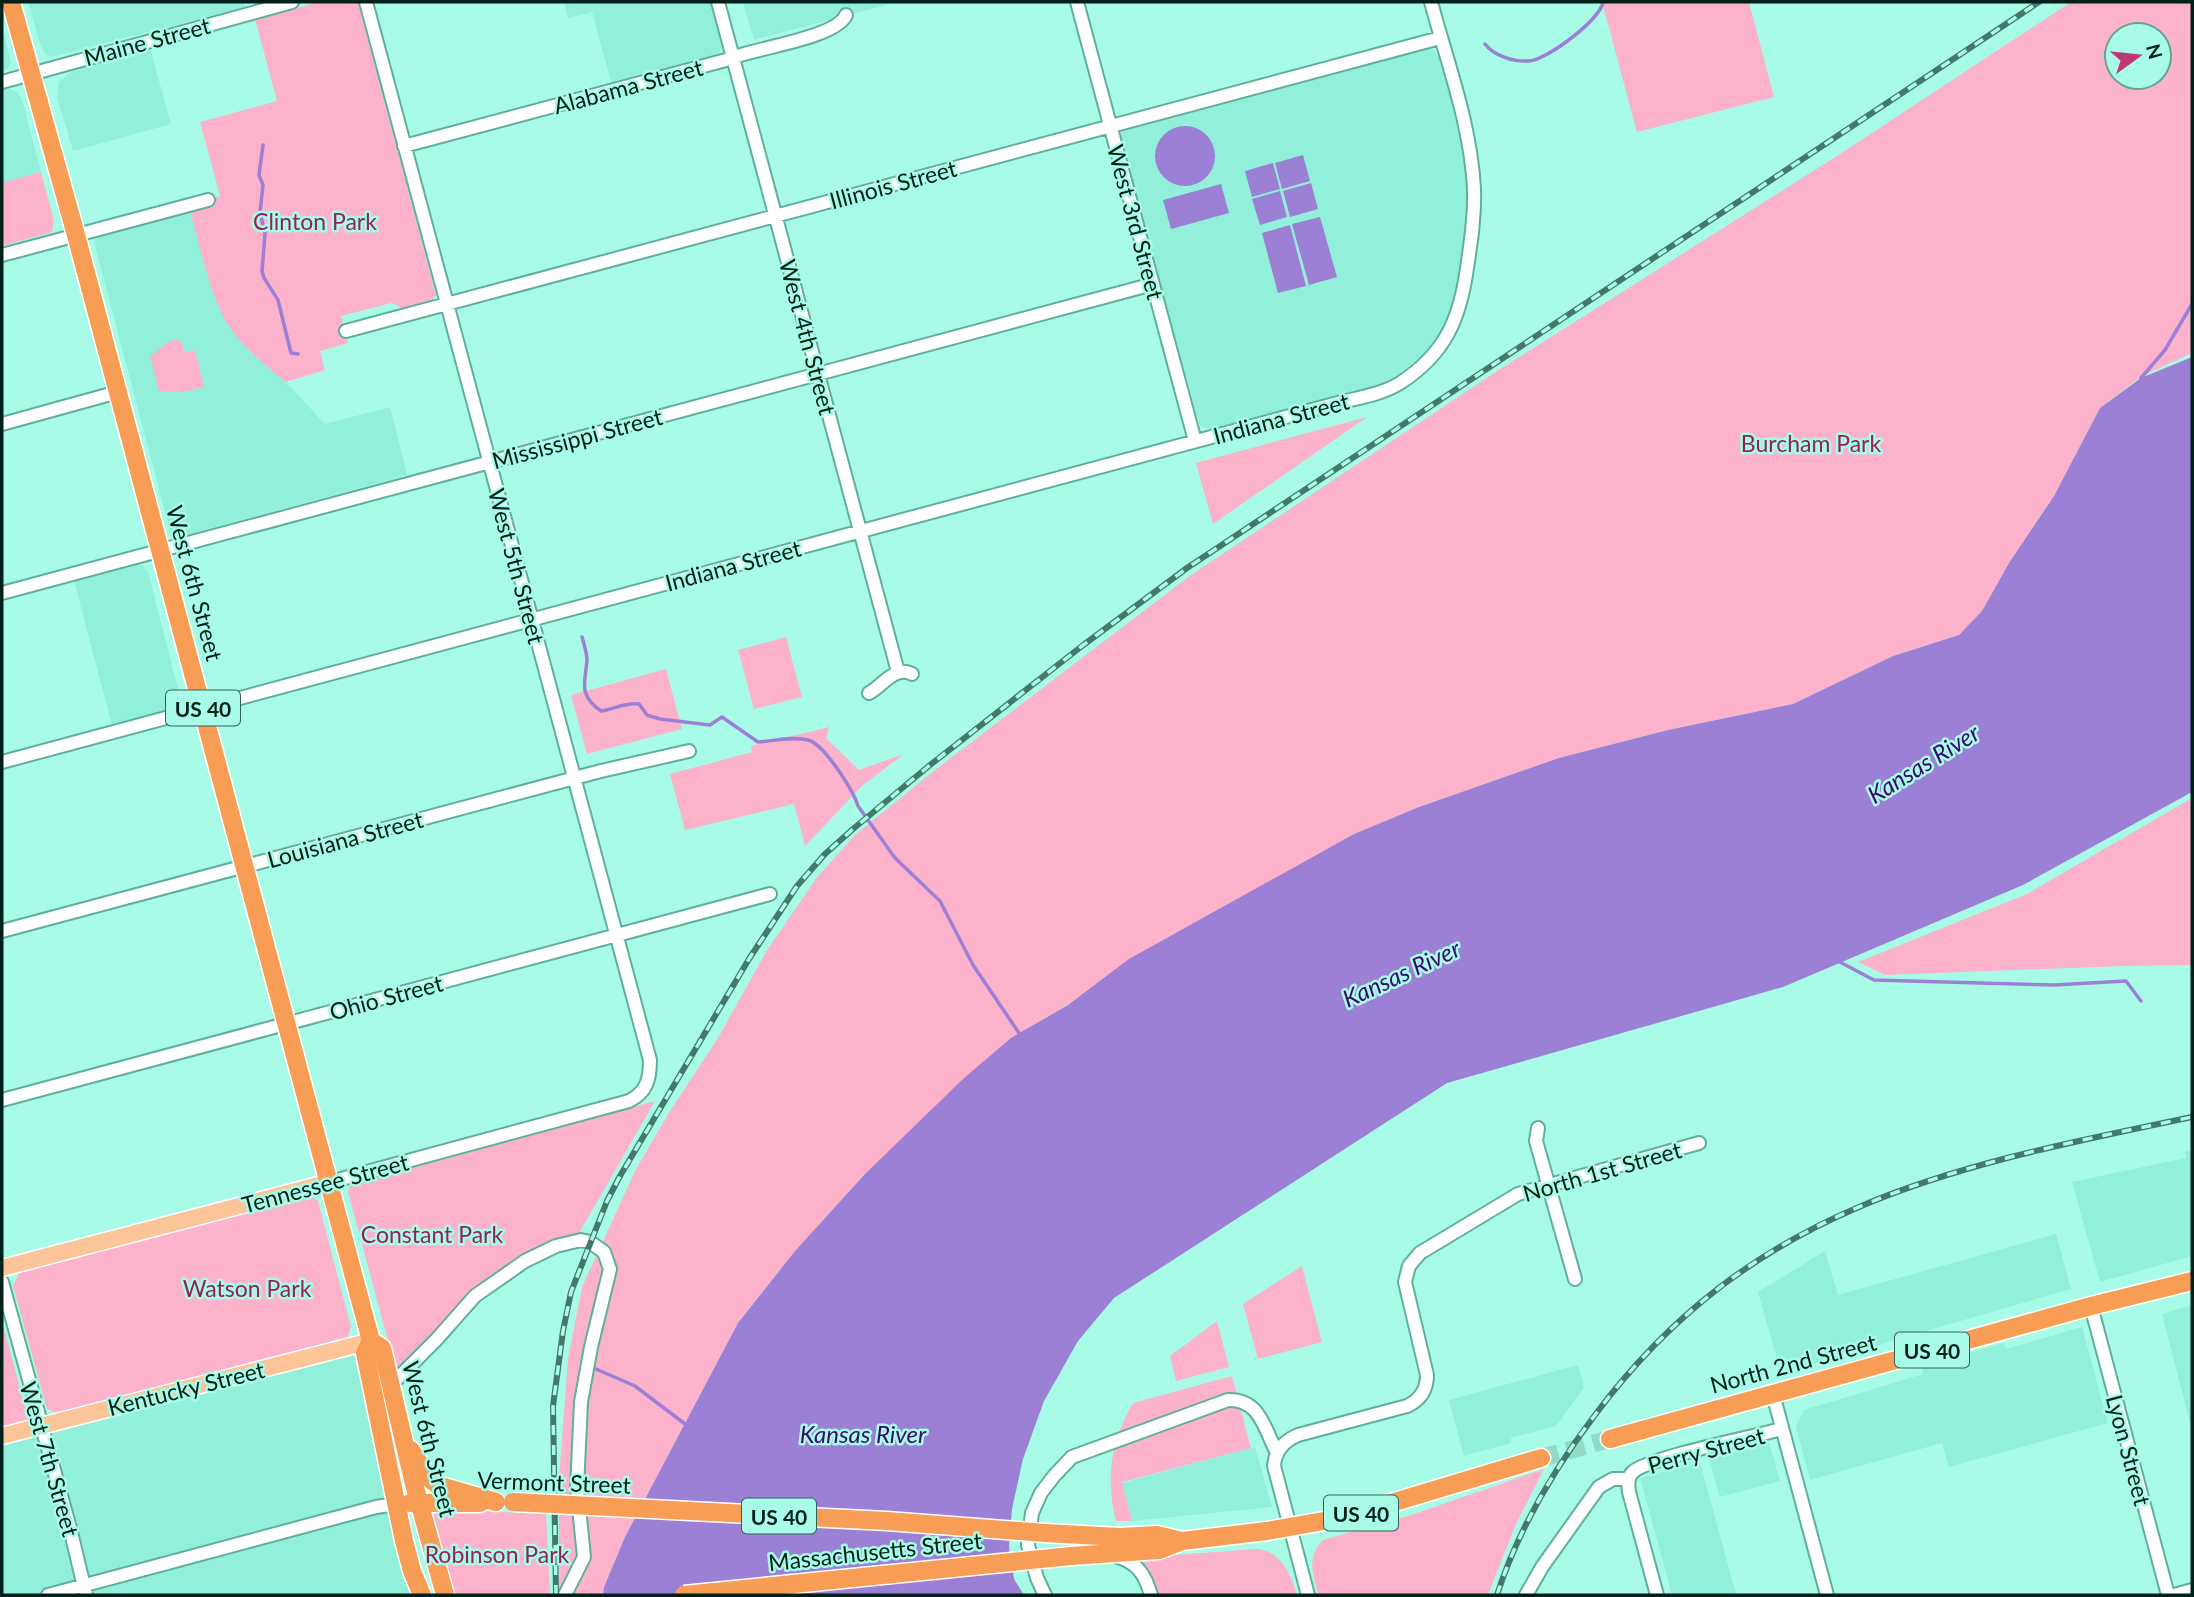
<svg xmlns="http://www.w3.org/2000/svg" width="2194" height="1597" font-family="Lato,sans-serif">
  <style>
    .built { fill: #92efd9 }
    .green { fill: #fdb2cc; fill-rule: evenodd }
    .water { fill: #9b80d6 }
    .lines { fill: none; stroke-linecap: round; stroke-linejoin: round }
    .stream { stroke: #9b80d6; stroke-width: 3.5 }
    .highway-tunnel { stroke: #8fdbc8; stroke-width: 18; stroke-dasharray: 18 9; stroke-linecap: butt }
    .minor-casing { stroke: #5eb09d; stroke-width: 16 }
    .major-casing { stroke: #fff; stroke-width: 19 }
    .highway-casing { stroke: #fff; stroke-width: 21 }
    .minor { stroke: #fff; stroke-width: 12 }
    .major { stroke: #fbc499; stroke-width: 16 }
    .highway { stroke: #f89d55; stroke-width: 18 }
    .rail-casing { stroke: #43786b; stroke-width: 6 }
    .rail { stroke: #a8fce7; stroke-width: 3.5; stroke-dasharray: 10; stroke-linecap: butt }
    .highway-bridge-casing { stroke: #fff; stroke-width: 21; stroke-linecap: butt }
    .highway-bridge { stroke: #f89d55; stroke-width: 18 }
    .labels { text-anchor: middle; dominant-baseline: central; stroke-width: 5; stroke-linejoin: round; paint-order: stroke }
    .shield { fill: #a8fce7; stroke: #326257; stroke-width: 2 }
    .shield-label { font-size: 21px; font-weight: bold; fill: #002019 }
    .street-label { font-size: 23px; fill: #002019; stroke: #a8fce7 }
    .park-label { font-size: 23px; fill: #942157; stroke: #a8fce7 }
    .water-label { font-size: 24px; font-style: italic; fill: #3c0973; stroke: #a8fce7 }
  </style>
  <rect width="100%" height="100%" fill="#a8fce7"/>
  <!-- built -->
  <path class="built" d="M28,2H243L245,7L52,57L45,54L41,47Z
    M564,2H711L722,50L717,54L611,82L592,12L568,18Z
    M743,2H897L754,40Z
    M2,25L11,62L8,69L2,72Z
    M150,48L171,124L73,151L57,97L59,82L69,73Z
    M1423,48L1433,49L1440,59L1465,158L1467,211L1462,259L1455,293L1447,319L1439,336L1422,356L1398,374L1375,387L1211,430L1200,426L1121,141V132L1125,128Z
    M8,89L16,91L22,99L41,172L2,183V90Z
    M190,211L219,307L230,328L250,352L286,382L325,424L390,407L407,475L182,536L173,534L169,527L94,242L100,235Z
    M136,564L142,565L148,572L181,700L178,706L170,710L112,725L74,581Z
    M2192,1150V1256L2100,1282L2072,1182L2186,1158L2185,1152Z
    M2056,1234L2071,1289L1781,1373L1758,1292L1825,1251L1838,1295Z
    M2192,1305V1430L2162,1314Z
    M2082,1327L2108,1423L1949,1467L1942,1443L1810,1480L1796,1426L1804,1410L1923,1374L1922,1366L2004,1343L2006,1349Z
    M371,1341L413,1595H2V1436Z
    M1578,1365L1584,1388L1556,1426L1511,1438V1443L1464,1456L1449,1400Z
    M1769,1443L1780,1481L1720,1497L1709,1459Z
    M1255,1447L1272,1507L1132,1521L1122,1483Z
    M1700,1462L1731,1576L1737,1595H1672L1640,1478Z"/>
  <!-- green -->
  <path class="green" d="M319,2H358L436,295L431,300L402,308L392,303L341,316L348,343L320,351L325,370L286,382C266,366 246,350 231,329C211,302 200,245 190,211L211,205L210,199L220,196L200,122L277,101L255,19Z
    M1602,2H1749L1774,97L1637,132Z
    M2071,2H2192V353L2142,376L2100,408L2054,496L2009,563L1982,611L1959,635L1893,656L1793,704L1668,730L1559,758L1419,807L1354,834L1012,1038L865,1174L795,1251L738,1323L625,1537L604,1587L603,1595H559V1478L568,1359L582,1287L636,1169L670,1111L718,1038L767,950L818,876L856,834L935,770L1191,575L1491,375L1837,156ZM2117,35H2159V77H2117Z
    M41,172L54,221L52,232L2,246V183Z
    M178,339L182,344L185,353L195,350L204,387L183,392L159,391L150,356C162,350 162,342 178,339Z
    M1367,417L1213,524L1196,463Z
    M786,637L802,697L754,709L738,650Z
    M666,669L682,729L587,754L571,695Z
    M829,727L826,738L859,770L904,754L863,785L805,846L794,804L685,830L670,774L752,752L751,746Z
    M2192,798V965L2123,966L1885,975L1858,962L2027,894Z
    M655,1101L578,1235L505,1266L493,1273L462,1302L440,1329L396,1371L348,1192L350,1185Z
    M310,1195L318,1201L351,1327L348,1337L58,1414L47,1409L13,1286L19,1273Z
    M1302,1266L1322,1342L1258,1359L1243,1304Z
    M2,1321L28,1418L26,1422L2,1430Z
    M1217,1321L1229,1367L1176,1381L1170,1356Z
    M1232,1376L1251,1448L1122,1482L1132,1521H1116C1105,1478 1111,1441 1133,1403Z
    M1544,1469L1516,1524L1488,1595H1318C1313,1574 1306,1557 1323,1540L1411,1515Z
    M435,1511L546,1513L550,1595H452L431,1514Z
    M1253,1549C1279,1548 1291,1573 1297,1595H1158L1137,1561L1140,1558Z"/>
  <!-- water -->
  <path class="water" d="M1155 156a30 30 0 1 1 60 0a30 30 0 1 1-60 0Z
    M1303,155L1310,181L1282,189L1275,163Z
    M1273,163L1280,189L1252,197L1245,171Z
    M1311,183L1318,209L1290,217L1283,191Z
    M1221,184L1229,213L1171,229L1163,200Z
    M1280,191L1287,217L1260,225L1252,199Z
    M1320,217L1337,277L1309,285L1292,224Z
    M1290,225L1306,286L1278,293L1262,233Z
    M2192,357V792L2023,885L1783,987L1447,1083L1114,1298L1078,1341L1044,1401L1023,1459L1012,1509L1009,1547L1014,1579L1024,1595H603L604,1587L625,1537L738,1323L795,1251L865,1174L963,1079L1011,1038L1068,1005L1129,959L1354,834L1419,807L1559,758L1668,730L1793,704L1893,656L1959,635L1982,611L2009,563L2054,496L2100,408L2141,378Z"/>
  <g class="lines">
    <!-- stream -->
    <path class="stream" d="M1485,44C1494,56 1514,62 1529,61C1547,60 1601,19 1603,2
      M263,145L259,175L263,185L260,212L265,234L262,271L264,278L278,300L291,353L298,354
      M2141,378L2165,350L2192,304
      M582,637C584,644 587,653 587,660C585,683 578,695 601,711C615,709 625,702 639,704L647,715L660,719L710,725L722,717L758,742C774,741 792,736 808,740C824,744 853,790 858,806L895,858L940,901L973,965L1021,1036
      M1836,960L1874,980L2054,985L2126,981L2141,1001
      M596,1369L635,1386L689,1427"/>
    <!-- highway-tunnel -->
    <path class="highway-tunnel" d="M1541,1458L1610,1439"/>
    <defs>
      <path id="minor" d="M718,2L898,672
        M1077,2L1195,441
        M2,82L292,2
        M404,146L726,60C752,48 835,39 846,15
        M2,255L208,200
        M346,331L1440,38
        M2,424L118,392
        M2,593L1153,284
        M869,693C883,685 896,665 912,674
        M2,762L1334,404C1356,398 1381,395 1400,383C1445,354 1460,319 1467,268C1471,242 1475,215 1474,189C1471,125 1447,62 1431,2
        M2,931L601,771L689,751
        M2,1100L770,894
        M1538,1128L1536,1141L1575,1279
        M330,1182L629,1101C647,1092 650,1079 650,1060L366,2
        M2,1282L70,1528L86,1595
        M2091,1306L2168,1595
        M391,1385L436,1340L475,1296L525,1261L556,1246L581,1240L590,1242L604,1252L610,1269L591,1347L581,1402L577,1488L584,1557L565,1595
        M1773,1394L1827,1595
        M1115,1556C1137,1562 1145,1574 1151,1595
        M48,1595L376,1507L396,1504
        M1045,1595L1037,1578L1028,1545L1032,1513L1041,1493L1054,1476L1072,1457L1228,1400C1260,1399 1264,1428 1277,1453
        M1308,1595L1274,1466C1275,1451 1284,1441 1298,1435L1407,1406C1420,1400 1427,1390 1427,1375L1405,1282L1409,1266L1420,1253L1518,1194L1699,1143
        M1526,1595L1542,1567L1599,1487L1613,1479H1628
        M1657,1595L1629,1492C1628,1485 1627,1477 1633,1472C1647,1458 1756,1436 1782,1429
        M2174,1595L2192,1590"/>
      <path id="major" d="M2,1268L330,1182
        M2,1436L371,1341"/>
      <path id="highway" d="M11,2L76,235L371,1341L365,1353L404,1541L412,1571L422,1595
        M371,1341L382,1348L414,1484L445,1595
        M1610,1439L2091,1306L2192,1281
        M411,1450L428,1477L437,1485L496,1502
        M410,1503H480
        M1045,1533L1120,1537L1157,1535L1182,1541
        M1071,1556L1159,1550L1182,1541L1267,1531L1341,1518L1541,1458"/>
    </defs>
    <!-- minor casing -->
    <use href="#minor" class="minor-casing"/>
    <!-- major casing -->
    <use href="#major" class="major-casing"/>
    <!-- highway casing -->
    <use href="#highway" class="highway-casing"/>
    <!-- minor -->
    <use href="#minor" class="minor"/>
    <!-- major -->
    <use href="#major" class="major"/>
    <!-- highway -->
    <use href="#highway" class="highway"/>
    <defs>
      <path id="rail" d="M556,1595L553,1406L563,1331L571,1292L607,1201L620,1176L749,959L797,886L825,854L853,829L930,765L1082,646L1187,568L2039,2
        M1497,1595C1518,1530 1554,1469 1595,1415C1753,1204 1950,1167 2192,1117"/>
    </defs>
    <!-- rail casing -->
    <use href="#rail" class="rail-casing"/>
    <!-- rail -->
    <use href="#rail" class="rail"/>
    <defs>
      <path id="highway-bridge" d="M513,1502L887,1521L1045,1533
        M684,1595L1071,1556"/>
    </defs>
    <!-- highway-bridge casing -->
    <use href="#highway-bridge" class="highway-bridge-casing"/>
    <!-- highway-bridge -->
    <use href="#highway-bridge" class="highway-bridge"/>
  </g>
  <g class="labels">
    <!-- shield labels -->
    <g class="shield">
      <rect x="166" y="690.5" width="74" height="35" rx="5"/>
      <rect x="1895" y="1332.5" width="74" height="35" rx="5"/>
      <rect x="1324" y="1495.5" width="74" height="35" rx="5"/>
      <rect x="742" y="1498.5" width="74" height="35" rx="5"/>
    </g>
    <g class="shield-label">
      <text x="203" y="708">US 40</text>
      <text x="1932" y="1350">US 40</text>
      <text x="1361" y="1513">US 40</text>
      <text x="779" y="1516">US 40</text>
    </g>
    <!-- street labels -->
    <g class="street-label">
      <text transform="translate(147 41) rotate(-15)">Maine Street</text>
      <text transform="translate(628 86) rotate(-15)">Alabama Street</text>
      <text transform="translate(893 184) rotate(-15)">Illinois Street</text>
      <text transform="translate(1136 222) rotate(75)">West 3rd Street</text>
      <text transform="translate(808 337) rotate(75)">West 4th Street</text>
      <text transform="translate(1281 418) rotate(-15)">Indiana Street</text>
      <text transform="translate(577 438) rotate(-15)">Mississippi Street</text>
      <text transform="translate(733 565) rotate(-15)">Indiana Street</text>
      <text transform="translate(517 566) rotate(75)">West 5th Street</text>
      <text transform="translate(195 583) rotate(75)">West 6th Street</text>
      <text transform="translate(345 839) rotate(-15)">Louisiana Street</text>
      <text transform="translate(386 997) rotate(-15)">Ohio Street</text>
      <text transform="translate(1602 1171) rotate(-16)">North 1st Street</text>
      <text transform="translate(325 1183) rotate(-15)">Tennessee Street</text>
      <text transform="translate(1793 1363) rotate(-15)">North 2nd Street</text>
      <text transform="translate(186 1388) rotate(-14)">Kentucky Street</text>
      <text transform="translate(430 1439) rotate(76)">West 6th Street</text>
      <text transform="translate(1706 1450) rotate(-15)">Perry Street</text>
      <text transform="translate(2129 1450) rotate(75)">Lyon Street</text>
      <text transform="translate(50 1459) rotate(74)">West 7th Street</text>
      <text transform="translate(554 1482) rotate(2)">Vermont Street</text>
      <text transform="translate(875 1551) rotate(-6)">Massachusetts Street</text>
    </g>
    <!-- park labels -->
    <g class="park-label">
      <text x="315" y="221">Clinton Park</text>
      <text x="1811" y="443">Burcham Park</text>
      <text x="432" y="1234">Constant Park</text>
      <text x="247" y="1288">Watson Park</text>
      <text x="497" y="1554">Robinson Park</text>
    </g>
    <!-- water labels -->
    <g class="water-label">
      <text transform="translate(1923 763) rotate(-32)">Kansas River</text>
      <text transform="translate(1401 973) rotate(-25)">Kansas River</text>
      <text x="863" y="1433">Kansas River</text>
    </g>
  </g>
  <!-- border -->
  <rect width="2194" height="1597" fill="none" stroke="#002019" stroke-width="7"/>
  <!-- north arrow -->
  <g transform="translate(2138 56) rotate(75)"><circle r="33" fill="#a8fce7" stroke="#65a495" stroke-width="2"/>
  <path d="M0-5L12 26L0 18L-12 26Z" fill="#bf3775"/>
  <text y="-10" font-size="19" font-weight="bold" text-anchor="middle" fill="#002019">N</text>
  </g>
</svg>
